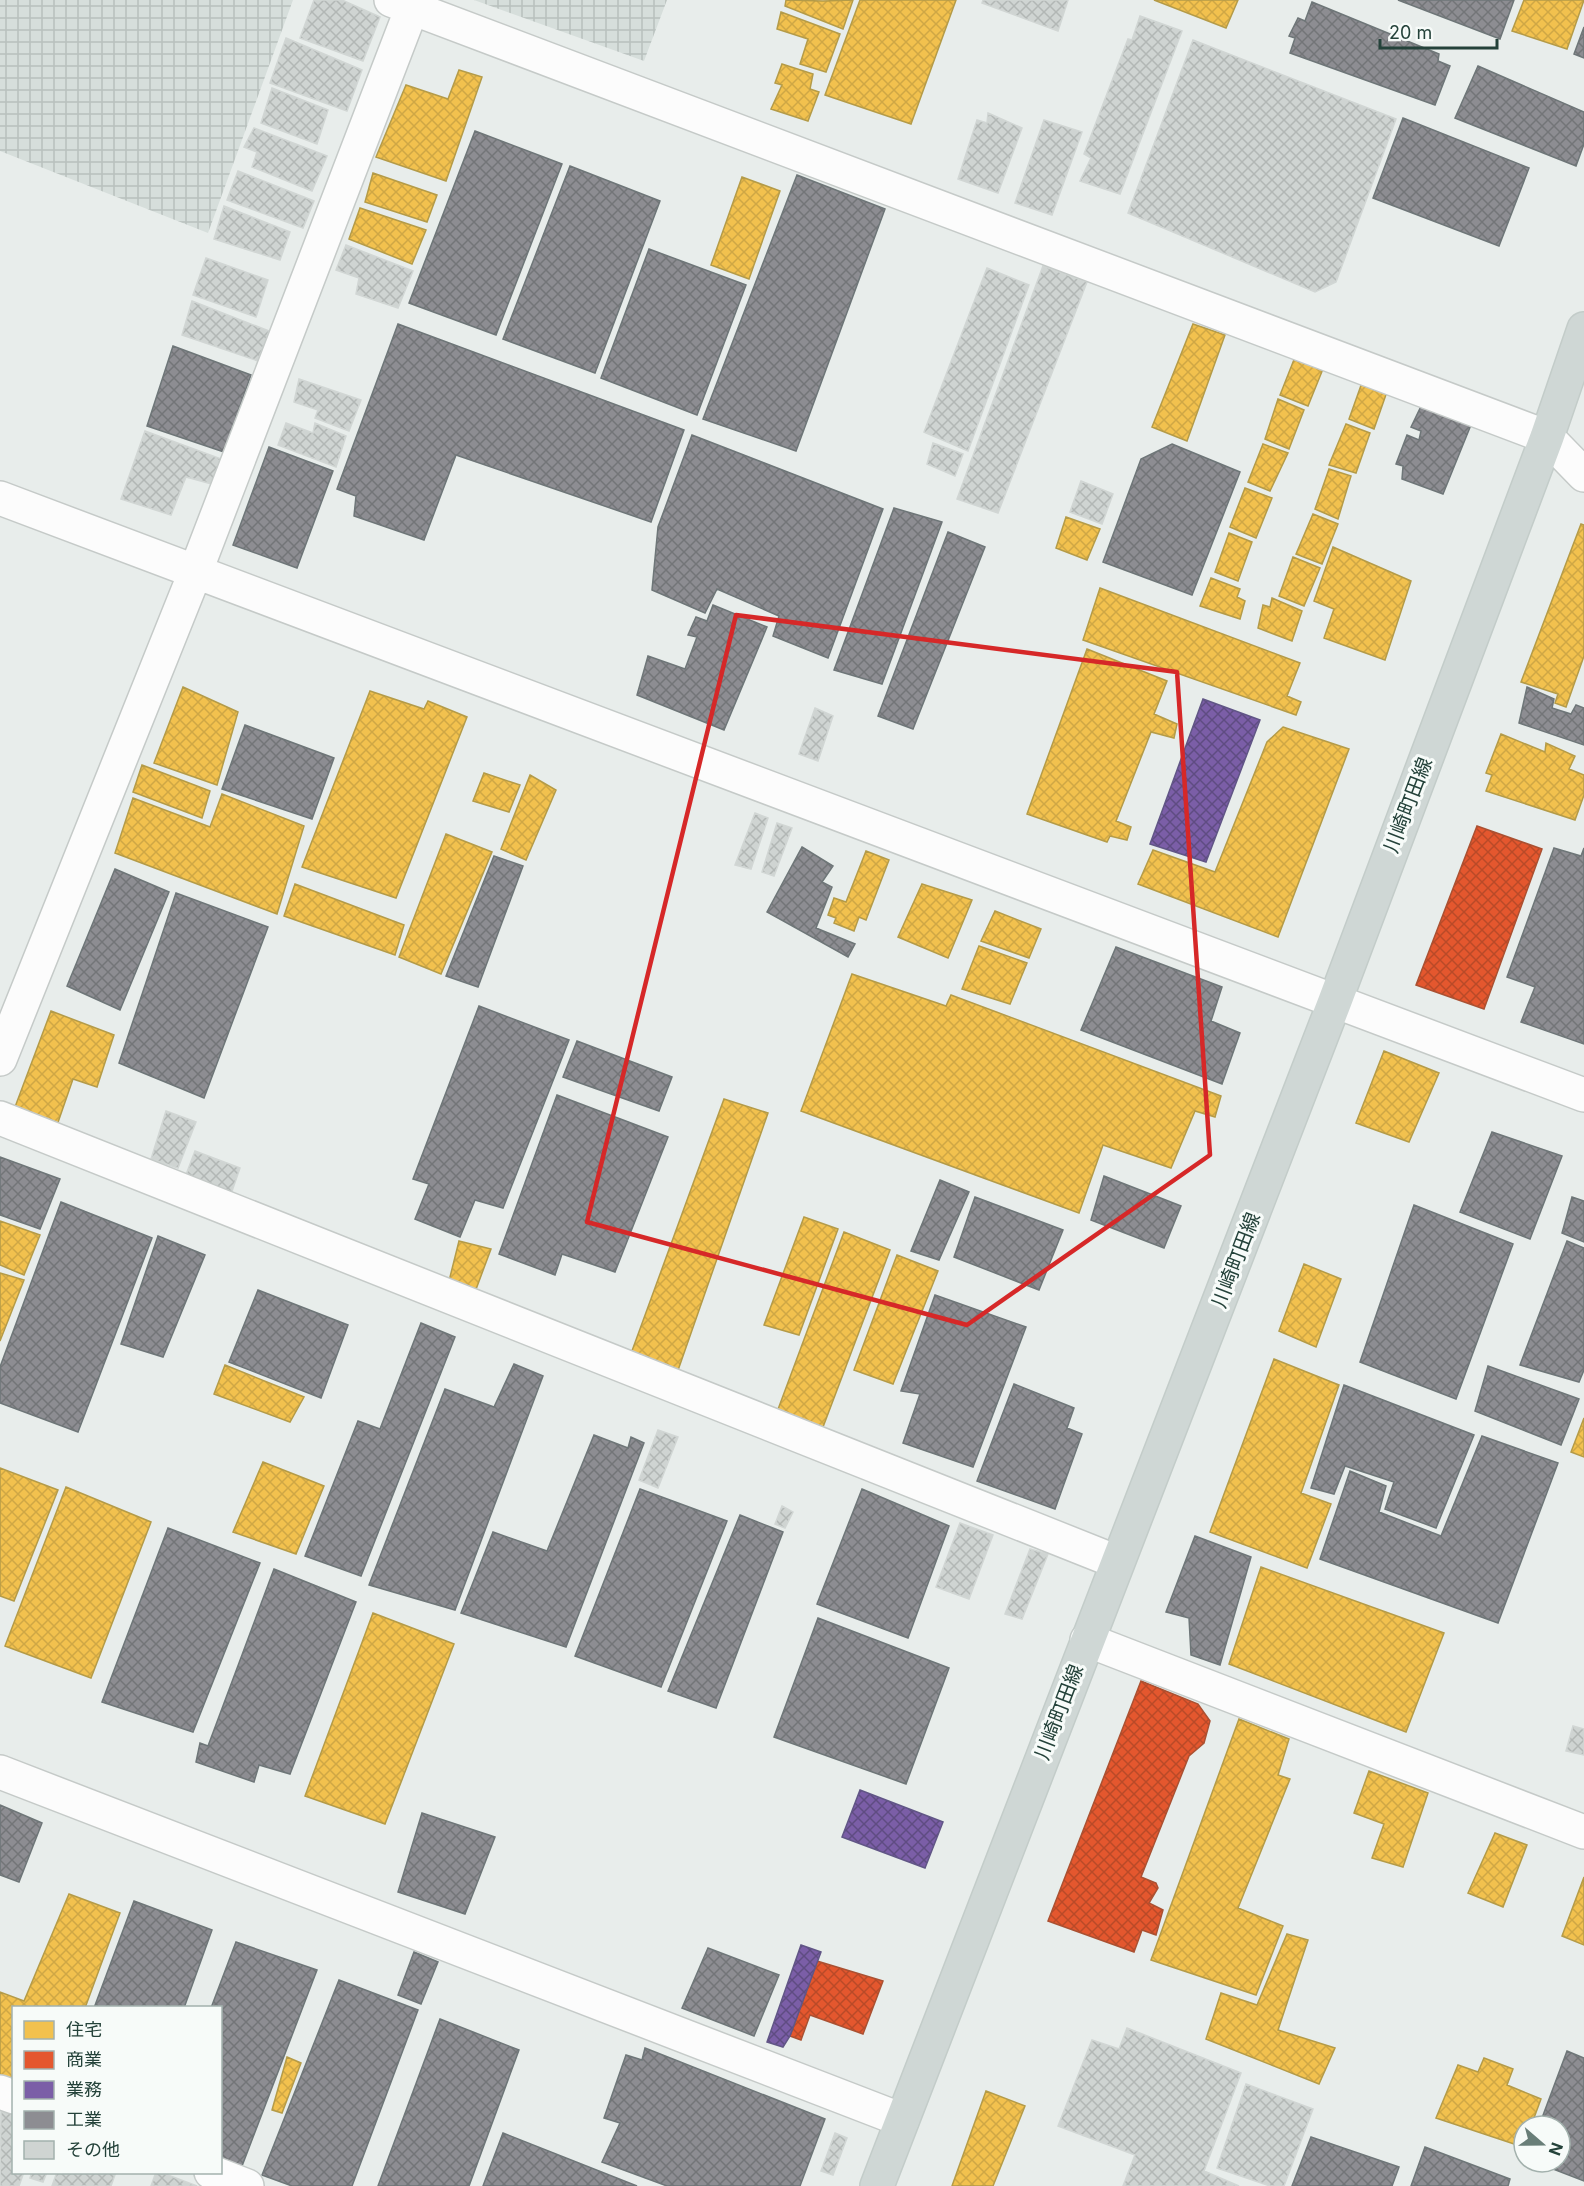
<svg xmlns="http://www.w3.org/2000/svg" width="1584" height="2186" font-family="Inter,'Noto Sans JP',sans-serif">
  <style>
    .industrial { fill: url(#industrial-grid) }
    .homes { fill: url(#homes-cross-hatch); stroke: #b49b48; stroke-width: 1.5 }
    .shops { fill: url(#shops-cross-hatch); stroke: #aa5132; stroke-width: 1.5 }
    .offices { fill: url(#offices-cross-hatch); stroke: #615686; stroke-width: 1.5 }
    .industry { fill: url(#industry-cross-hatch); stroke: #6e7678; stroke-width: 1.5 }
    .building { fill: url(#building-cross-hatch); stroke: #d1d6d4; stroke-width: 1.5 }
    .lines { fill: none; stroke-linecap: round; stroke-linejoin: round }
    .minor-casing { stroke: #c5cac8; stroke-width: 36 }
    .major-casing { stroke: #c3ccc9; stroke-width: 36 }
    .minor { stroke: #fcfcfc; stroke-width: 33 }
    .major { stroke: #cfd7d5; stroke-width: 33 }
    .marked { fill: none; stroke: #d62828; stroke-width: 4.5; stroke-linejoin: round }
    .labels { text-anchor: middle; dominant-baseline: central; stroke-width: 6; stroke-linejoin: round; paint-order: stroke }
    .street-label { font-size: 20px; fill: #24423a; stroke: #f7fbf9 }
  </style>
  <defs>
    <pattern id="industrial-grid" width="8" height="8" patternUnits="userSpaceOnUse" patternTransform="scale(1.5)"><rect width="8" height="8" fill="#d6dedb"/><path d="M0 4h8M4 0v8" fill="none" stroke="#b8c0bd"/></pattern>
    <pattern id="homes-cross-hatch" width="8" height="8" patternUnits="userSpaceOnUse" patternTransform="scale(1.5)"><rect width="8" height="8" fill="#f2c14e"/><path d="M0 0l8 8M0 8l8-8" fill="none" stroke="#cfa745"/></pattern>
    <pattern id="shops-cross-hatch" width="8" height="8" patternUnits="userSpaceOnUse" patternTransform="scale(1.5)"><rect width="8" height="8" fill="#e4572e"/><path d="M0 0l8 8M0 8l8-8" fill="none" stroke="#b94a28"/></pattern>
    <pattern id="offices-cross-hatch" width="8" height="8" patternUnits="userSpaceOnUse" patternTransform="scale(1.5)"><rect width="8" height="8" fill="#7b5ea7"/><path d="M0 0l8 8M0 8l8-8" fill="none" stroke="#5f4c82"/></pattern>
    <pattern id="industry-cross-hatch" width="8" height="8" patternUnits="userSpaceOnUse" patternTransform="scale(1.5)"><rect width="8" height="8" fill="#8d8d92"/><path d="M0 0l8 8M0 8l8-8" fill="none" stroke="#737578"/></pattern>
    <pattern id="building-cross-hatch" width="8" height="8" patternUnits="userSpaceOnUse" patternTransform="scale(1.5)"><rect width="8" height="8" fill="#cfd4d2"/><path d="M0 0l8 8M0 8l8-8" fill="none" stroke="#b2b7b5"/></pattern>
  </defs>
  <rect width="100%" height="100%" fill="#e8edeb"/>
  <!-- industrial -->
  <path class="industrial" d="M0,0H293L208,233L0,151Z
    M474,0H667L644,61Z"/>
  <!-- homes -->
  <path class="homes" d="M786,0L823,1L853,0L843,29L785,6Z
    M860,0H956L911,124L825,95Z
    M1154,0H1238L1226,28Z
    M1524,0H1584L1567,49L1512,31Z
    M781,12L840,34L826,72L800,64L808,39L777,29Z
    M782,64L813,74L810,89L819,92L808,121L771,109L782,85L775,83Z
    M459,70L482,77L446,181L376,157L406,85L448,99Z
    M373,173L437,195L427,222L365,202Z
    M742,177L780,191L749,279L711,265Z
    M360,208L426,230L412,264L349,239Z
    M1193,324L1225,335L1187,441L1152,427Z
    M1297,352L1325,364L1308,406L1280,395Z
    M1364,377L1389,386L1374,429L1349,419Z
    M1278,399L1304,410L1289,449L1265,439Z
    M1346,424L1370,433L1356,473L1329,465Z
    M1263,444L1288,453L1270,491L1248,482Z
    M1329,469L1351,476L1338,519L1315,509Z
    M1245,488L1272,498L1256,538L1230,527Z
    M1313,514L1338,524L1322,564L1296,554Z
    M1066,517L1100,529L1087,560L1056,548Z
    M1581,524L1584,525V656L1566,707L1555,703L1558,694L1521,682Z
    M1229,533L1252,542L1238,581L1215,572Z
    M1333,547L1411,581L1385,660L1324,638L1334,609L1314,601Z
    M1293,557L1320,568L1304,606L1279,596Z
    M1211,578L1240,589L1237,597L1245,601L1240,619L1200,606Z
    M1100,588L1300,663L1287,696L1301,702L1296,715L1083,640Z
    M1272,598L1302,611L1292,641L1258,628L1263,605L1270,607Z
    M1087,649L1167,681L1154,714L1177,724L1174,738L1151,732L1116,821L1131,827L1127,840L1110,836L1107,842L1027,814Z
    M183,687L238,712L217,785L154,763Z
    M370,691L424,709L428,701L467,717L396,898L302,867Z
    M1283,727L1349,749L1278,937L1138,884L1153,850L1215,872L1267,742Z
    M1501,734L1545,752L1546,743L1575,756L1569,769L1584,775V795L1575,820L1486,791L1492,775L1486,773Z
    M142,765L210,791L202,818L133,792Z
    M484,773L520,785L509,812L473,801Z
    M530,775L556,790L526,860L501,849Z
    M222,794L304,826L277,914L115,853L133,798L210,827Z
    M446,834L492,852L441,974L399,957Z
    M866,851L889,860L866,920L859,917L854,931L834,923L836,918L828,915L834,898L846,902Z
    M295,884L404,925L395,955L284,916Z
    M922,884L972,900L948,958L898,937Z
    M995,911L1041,929L1029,958L981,941Z
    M979,946L1027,963L1010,1004L962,989Z
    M852,974L946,1006L951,995L1221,1096L1215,1117L1195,1111L1171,1168L1103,1145L1079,1213L801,1111Z
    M51,1011L114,1035L97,1087L73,1079L55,1131L12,1115Z
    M1384,1051L1439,1073L1409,1142L1356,1123Z
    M724,1099L768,1113L676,1376L629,1359Z
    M804,1217L838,1229L799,1335L764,1325Z
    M0,1221L40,1235L24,1275L0,1265Z
    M844,1232L890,1250L823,1427L777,1412Z
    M459,1241L491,1249L475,1292L449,1281Z
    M897,1255L938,1271L893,1384L854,1370Z
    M1304,1264L1341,1279L1316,1347L1279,1331Z
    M0,1273L24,1280L0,1341Z
    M1274,1359L1339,1385L1301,1493L1331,1504L1307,1568L1210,1532Z
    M225,1365L304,1397L290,1422L214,1394Z
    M1584,1418V1457L1571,1452Z
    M263,1462L324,1486L296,1554L233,1532Z
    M0,1468L58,1490L14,1601L0,1596Z
    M66,1487L151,1522L91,1678L5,1646Z
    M1261,1567L1444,1633L1406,1732L1229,1664Z
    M373,1613L454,1644L385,1824L305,1796Z
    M1239,1719L1289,1739L1278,1775L1290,1779L1238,1908L1283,1926L1256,1995L1151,1960Z
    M1369,1771L1428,1793L1403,1867L1372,1858L1384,1824L1354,1813Z
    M1495,1833L1527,1845L1503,1907L1468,1893Z
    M1584,1877V1945L1562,1936Z
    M69,1894L120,1913L85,2008H14V2085L0,2080V1992L24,2001Z
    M1287,1934L1308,1940L1278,2030L1335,2048L1319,2084L1206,2039L1221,1993L1257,2005Z
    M287,2057L301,2063L282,2113L272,2110Z
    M1484,2058L1513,2069L1507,2085L1541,2099L1531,2126H1524L1523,2147L1436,2118L1458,2065L1478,2072Z
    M986,2091L1025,2106L993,2186H952Z"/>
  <!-- shops -->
  <path class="shops" d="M1477,826L1542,849L1484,1009L1416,985Z
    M1141,1681L1198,1704L1210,1721L1204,1743L1189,1756L1141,1877L1156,1883L1158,1888L1149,1903L1163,1910L1156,1935L1142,1930L1134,1952L1048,1921Z
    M817,1961L883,1981L863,2034L810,2015L801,2040L790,2036Z"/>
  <!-- offices -->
  <path class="offices" d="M1203,699L1260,720L1206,862L1150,844Z
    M860,1790L943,1822L925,1868L842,1837Z
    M801,1945L821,1952L790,2036L783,2047L767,2042Z"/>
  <!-- industry -->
  <path class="industry" d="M1398,0H1514L1500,39Z
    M1312,2L1439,54L1438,61L1450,66L1435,105L1290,53L1295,38L1289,36L1298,18L1305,21Z
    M1584,27V58L1574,54Z
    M1478,66L1584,112V144L1576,166L1455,118Z
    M1403,118L1529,168L1499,246L1373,198Z
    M475,131L562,164L496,335L409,303Z
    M570,166L660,201L595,373L503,339Z
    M797,175L885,209L796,451L703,419Z
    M649,249L746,285L697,415L601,378Z
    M398,324L684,430L651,522L456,455L424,540L354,516L356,496L337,489Z
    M173,346L251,375L224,452L147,426Z
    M1425,398L1473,420L1443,494L1402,479L1403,466L1396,464L1407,435L1419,440L1421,431L1411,427Z
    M692,435L883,509L828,658L773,636L779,616L717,589L705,613L652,590L658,527Z
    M1172,444L1240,472L1192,595L1103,562L1141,459Z
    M269,447L333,471L297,568L233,545Z
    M894,508L942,522L882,684L834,670Z
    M948,532L985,547L913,729L878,716Z
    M713,605L767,627L724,730L637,695L648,656L685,669L697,637L688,635L696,617L707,621Z
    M1527,687L1554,699L1552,708L1571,714L1576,705L1584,708V745L1519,723Z
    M245,725L334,758L312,819L222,789Z
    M802,847L833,866L822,882L832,887L816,928L855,944L848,957L767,912Z
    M1554,848L1581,856L1584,848V1044L1521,1022L1535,987L1507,977Z
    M494,856L523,866L478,987L446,976Z
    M115,869L169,892L120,1010L67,986Z
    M176,893L268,927L204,1098L119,1063Z
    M1116,947L1222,987L1211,1021L1240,1033L1222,1084L1081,1030Z
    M479,1006L569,1040L503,1208L475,1200L460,1237L415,1219L429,1184L413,1179Z
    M577,1041L672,1077L659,1111L563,1077Z
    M557,1095L668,1137L615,1272L562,1254L555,1275L499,1254Z
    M1492,1132L1562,1156L1530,1239L1460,1212Z
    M0,1157L60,1179L40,1229L0,1215Z
    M1104,1176L1181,1206L1164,1248L1091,1220Z
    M940,1180L969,1192L939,1260L911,1251Z
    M975,1197L1063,1230L1039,1290L954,1257Z
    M1572,1197L1584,1201V1242L1562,1233Z
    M61,1202L152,1238L78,1432L0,1403V1367Z
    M1414,1205L1513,1244L1456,1399L1360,1362Z
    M158,1236L205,1255L163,1357L121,1344Z
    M1567,1241L1584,1248V1370L1579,1382L1520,1365Z
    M258,1290L348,1325L321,1398L229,1362Z
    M935,1295L1026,1327L973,1467L903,1443L920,1394L901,1391Z
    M421,1323L455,1337L361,1576L305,1556L358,1421L380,1429Z
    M514,1364L543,1376L455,1610L369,1585L445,1389L494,1407Z
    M1488,1366L1579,1399L1561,1445L1475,1411Z
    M1014,1384L1074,1408L1067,1428L1082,1434L1055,1509L977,1481Z
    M1344,1385L1474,1435L1436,1528L1385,1509L1394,1482L1345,1466L1334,1494L1311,1488Z
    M594,1435L628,1448L631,1437L644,1443L566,1647L461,1613L493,1532L547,1551Z
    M1482,1436L1558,1463L1498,1623L1320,1559L1350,1471L1386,1486L1379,1512L1441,1536Z
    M640,1489L727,1521L661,1687L575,1656Z
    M862,1489L949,1526L908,1638L817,1604Z
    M740,1515L783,1532L716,1708L668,1691Z
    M168,1528L260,1563L193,1732L102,1702Z
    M1195,1536L1251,1557L1220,1665L1191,1655L1189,1618L1166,1612Z
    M274,1569L356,1602L290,1774L259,1765L254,1782L196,1762L200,1743L208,1746Z
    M818,1618L949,1668L906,1784L774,1737Z
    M0,1805L42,1823L19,1882L0,1875Z
    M422,1813L495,1837L465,1914L398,1892Z
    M134,1901L212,1930L184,2008H94Z
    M236,1942L317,1970L242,2166L220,2159V2008H211Z
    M708,1948L779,1975L754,2036L682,2008Z
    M414,1952L438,1962L421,2004L398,1995Z
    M339,1980L418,2010L352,2186H292L262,2175Z
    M440,2019L519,2050L469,2186H378Z
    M645,2048L825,2119L800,2186H667L602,2162L620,2123L604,2118L626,2055L642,2060Z
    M1567,2051L1584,2058V2181L1535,2162H1560V2126H1539Z
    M503,2133L637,2186H483Z
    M1311,2137L1399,2167L1392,2186H1292Z
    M1425,2147L1510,2179L1508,2186H1411Z"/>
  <!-- building -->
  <path class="building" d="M314,0H342L380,17L363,61L300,38Z
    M983,0H1068L1058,31L982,3Z
    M1140,16L1182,31L1120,194L1080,181L1091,158L1084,154L1128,39L1132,40Z
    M286,38L362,70L347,111L270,83Z
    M1193,40L1396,119L1336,282L1315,292L1128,213Z
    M272,88L328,110L317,144L261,123Z
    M988,113L1022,128L998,193L958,179L977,120L987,123Z
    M1044,120L1082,132L1052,215L1015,203Z
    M254,128L327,156L312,191L252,167L257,152L244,147Z
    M238,171L314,201L303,228L227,200Z
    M224,206L290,232L280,260L214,239Z
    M346,245L413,271L398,308L356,294L359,278L336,270Z
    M206,258L268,280L256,317L193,295Z
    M1043,266L1087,282L998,513L957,499Z
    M987,268L1029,285L968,451L924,432Z
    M192,301L269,331L258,361L182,335Z
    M299,379L361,400L349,431L315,418L318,410L294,402Z
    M286,423L313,433L315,423L346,436L336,467L278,445Z
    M145,431L221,459L212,484L186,477L171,515L121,499Z
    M933,443L963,454L955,476L927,464Z
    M1081,481L1113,494L1102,524L1070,512Z
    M815,708L833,716L818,761L799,754Z
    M755,813L768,818L751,869L735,865Z
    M777,823L792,828L774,876L762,872Z
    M166,1111L196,1122L178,1168L151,1159Z
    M195,1151L240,1168L230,1197L184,1180Z
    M658,1430L678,1437L658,1488L639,1480Z
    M782,1506L793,1512L785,1528L775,1524Z
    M960,1523L993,1535L969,1599L936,1587Z
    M1030,1549L1048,1554L1022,1619L1005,1614Z
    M1573,1726L1584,1729V1755L1566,1751Z
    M1127,2028L1241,2073L1204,2171L1239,2186H1123L1135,2155L1058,2126L1092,2040L1119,2049Z
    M1246,2084L1313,2109L1284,2186H1270L1217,2168Z
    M1,2110L14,2114V2172H24L19,2186H0Z
    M835,2133L847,2138L833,2175L821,2171Z
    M32,2172H47L43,2182L30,2178Z
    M57,2172H116L111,2186H52Z
    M156,2172H160L197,2186H151Z"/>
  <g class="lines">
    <defs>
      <path id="minor" d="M391,0L1547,437L1584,475
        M0,498L1584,1095
        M0,1059L195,573L415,0
        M0,1118L1117,1562
        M1087,1640L1584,1832
        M0,1772L902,2120
        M0,2092L14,2097
        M211,2172L247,2186"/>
      <path id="major" d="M877,2186L1335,1001L1547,437L1584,329"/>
    </defs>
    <!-- minor casing -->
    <use href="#minor" class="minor-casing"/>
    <!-- major casing -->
    <use href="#major" class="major-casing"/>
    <!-- minor -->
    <use href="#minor" class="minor"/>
    <!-- major -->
    <use href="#major" class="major"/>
  </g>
  <!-- marked area -->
  <path class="marked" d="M736,615L1177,672L1210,1155L967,1325L587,1222Z"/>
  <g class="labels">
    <!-- street labels -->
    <g class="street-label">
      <text transform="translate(1408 805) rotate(-69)">川崎町田線</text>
      <text transform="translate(1236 1260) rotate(-69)">川崎町田線</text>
      <text transform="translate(1059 1712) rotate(-69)">川崎町田線</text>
    </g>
  </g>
  <!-- legend -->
  <rect x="12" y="2006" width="210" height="168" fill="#f7fbf9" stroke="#a3b1ad" stroke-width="1.5"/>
  <rect x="24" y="2021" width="30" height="18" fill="#f2c14e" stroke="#a3b1ad" stroke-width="1.5"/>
  <text x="66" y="2036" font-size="18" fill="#24423a">住宅</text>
  <rect x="24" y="2051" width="30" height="18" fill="#e4572e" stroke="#a3b1ad" stroke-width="1.5"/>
  <text x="66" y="2066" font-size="18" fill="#24423a">商業</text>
  <rect x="24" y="2081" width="30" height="18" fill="#7b5ea7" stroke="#a3b1ad" stroke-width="1.5"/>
  <text x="66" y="2096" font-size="18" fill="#24423a">業務</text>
  <rect x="24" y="2111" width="30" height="18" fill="#8d8d92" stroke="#a3b1ad" stroke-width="1.5"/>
  <text x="66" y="2126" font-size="18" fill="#24423a">工業</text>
  <rect x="24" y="2141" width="30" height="18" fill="#cfd4d2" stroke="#a3b1ad" stroke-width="1.5"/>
  <text x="66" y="2156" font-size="18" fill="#24423a">その他</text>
  <!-- north arrow -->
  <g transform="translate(1542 2144) rotate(110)"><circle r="28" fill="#f7fbf9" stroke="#a3b1ad" stroke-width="1.5"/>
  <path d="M0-4.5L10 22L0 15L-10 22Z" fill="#697e78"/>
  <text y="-9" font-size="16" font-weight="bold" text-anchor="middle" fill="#24423a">N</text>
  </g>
  <!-- scale -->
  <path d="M1380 39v9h117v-9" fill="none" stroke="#24423a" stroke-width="3"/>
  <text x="1389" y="39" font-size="18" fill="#24423a" stroke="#f7fbf9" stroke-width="4.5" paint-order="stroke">20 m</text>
</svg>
